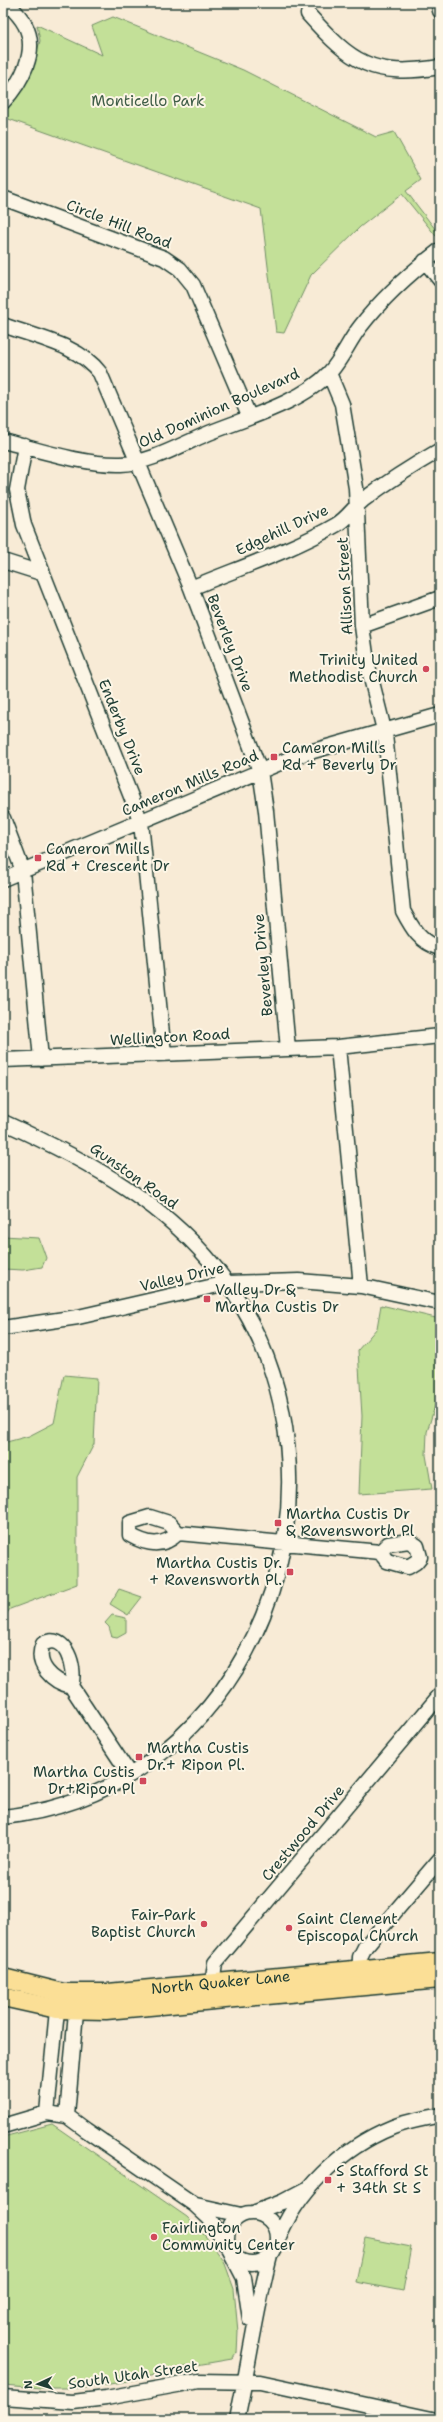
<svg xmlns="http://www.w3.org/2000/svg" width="443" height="2422" font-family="'Shantell Sans',sans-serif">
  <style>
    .green { fill: #c3e098; stroke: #718e66 }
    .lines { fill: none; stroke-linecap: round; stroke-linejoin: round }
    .minor-casing { stroke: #1f3d34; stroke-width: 17 }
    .major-casing { stroke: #1f3d34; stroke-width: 21 }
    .minor { stroke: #fcf5e5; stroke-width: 14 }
    .major { stroke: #fbdf96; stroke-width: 18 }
    .poi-dot { fill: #d1495b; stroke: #fcf5e5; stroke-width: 1.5 }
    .labels { text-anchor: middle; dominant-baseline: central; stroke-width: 4; stroke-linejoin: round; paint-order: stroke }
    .park-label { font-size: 15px; fill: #405e48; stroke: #fcf5e5 }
    .street-label { font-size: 15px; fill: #1f3d34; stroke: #fcf5e5 }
    .poi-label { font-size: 15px; fill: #1f3d34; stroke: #fcf5e5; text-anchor: start }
  </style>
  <rect width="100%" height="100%" fill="#f8ebd6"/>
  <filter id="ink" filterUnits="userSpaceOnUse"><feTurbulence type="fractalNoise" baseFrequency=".025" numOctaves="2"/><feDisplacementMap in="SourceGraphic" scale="8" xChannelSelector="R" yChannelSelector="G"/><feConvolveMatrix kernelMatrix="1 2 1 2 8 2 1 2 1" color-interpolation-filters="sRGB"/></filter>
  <g filter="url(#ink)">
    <!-- green -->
    <path class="green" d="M113,17L243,70L376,137L394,132L421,180L406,191L439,234L436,236L402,194L360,227L311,275L284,333L276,332L261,209L3,117V109L21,90L33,65L40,41L37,25L102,55L92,26Z
      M3,1236L39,1238L46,1258L42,1267L23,1270L3,1269Z
      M381,1305L440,1319V1389L427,1432L426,1455L432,1489L359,1494L362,1416L358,1350L377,1328Z
      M64,1375L97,1378L94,1444L77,1477V1584L10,1609L3,1619V1443L29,1436L54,1423Z
      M119,1589L142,1597L128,1615L110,1604Z
      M112,1615L126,1618V1633L117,1638L112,1637L109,1627L105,1623Z
      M52,2124L187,2217L206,2237L224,2261L234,2289L238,2332L237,2353L232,2359L173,2369L133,2380L87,2388H40L3,2385V2137Z
      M365,2238L411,2247L403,2291L356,2282Z"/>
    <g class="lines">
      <defs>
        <path id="minor" d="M439,3L440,11
          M308,14C352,63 372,78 440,67
          M3,102C21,83 39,51 25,25C21,17 14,10 7,3
          M3,198L164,258L180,269L193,285L249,416
          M425,261L440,280
          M3,325C35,337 79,345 100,373L191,588L260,771L266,811L288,1049
          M329,373L342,404L356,488L362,626L367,662L385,734L403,911C412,928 420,943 440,948
          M3,441C39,450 84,465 121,464C151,463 182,444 209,433C246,418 303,402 330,372C342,359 349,341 360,327C383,297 410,273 440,250
          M25,446L17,490L24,525L141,822L164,1054
          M3,561L41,573
          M191,588C239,568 291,551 336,525C348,518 353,508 363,500C387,482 414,465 440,450
          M362,626L440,598
          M3,818L23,871L41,1059
          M3,879L299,755L440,715
          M338,1047L361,1286
          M3,1060L338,1047L440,1036
          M3,1122C87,1160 173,1206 227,1283C369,1484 256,1790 3,1817
          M3,1328L78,1317L227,1283L299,1281L361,1286L440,1303
          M150,1517L169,1523L178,1533C163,1548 147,1545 130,1535V1523Z
          M178,1533L380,1552L387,1561L408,1567L416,1562L420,1557L417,1546L409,1541L388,1544L380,1552
          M71,1686C53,1682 34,1665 43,1644C65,1631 77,1668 71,1686L130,1775
          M359,1979L360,1957L365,1947L440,1859
          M211,1994L215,1963L440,1695
          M47,2113L58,2000
          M67,2116L77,2000
          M3,2126L47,2113L67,2116L86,2130L195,2205L209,2218L227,2246
          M196,2205L241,2215
          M227 2238a25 25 0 1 1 50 0a25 25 0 1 1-50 0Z
          M253,2213L282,2202L307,2189
          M276,2244C296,2191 341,2148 393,2127C408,2121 424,2119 440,2115
          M232,2255L244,2278L250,2319
          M3,2397L73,2402L106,2398L199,2381L260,2382L432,2419
          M237,2419C249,2364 256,2310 270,2256"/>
        <g id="major">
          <path id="s1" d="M3,1978L63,1993H108L440,1962"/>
          <path d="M3,1997L57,2009L106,2010L440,1979"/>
        </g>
      </defs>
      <!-- minor casing -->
      <use href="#minor" class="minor-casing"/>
      <!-- major casing -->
      <use href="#major" class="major-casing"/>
      <!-- minor -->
      <use href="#minor" class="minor"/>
      <!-- major -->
      <use href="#major" class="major"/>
    </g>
  </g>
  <!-- markers -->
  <g class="poi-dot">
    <circle cx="426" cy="669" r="4"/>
    <rect x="270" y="753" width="8" height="8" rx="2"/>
    <rect x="34" y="854" width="8" height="8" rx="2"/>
    <rect x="203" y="1295" width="8" height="8" rx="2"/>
    <rect x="274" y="1519" width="8" height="8" rx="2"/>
    <rect x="286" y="1568" width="8" height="8" rx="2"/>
    <rect x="135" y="1753" width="8" height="8" rx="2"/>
    <rect x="139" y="1777" width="8" height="8" rx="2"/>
    <circle cx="204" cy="1924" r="4"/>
    <circle cx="289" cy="1928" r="4"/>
    <rect x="324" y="2176" width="8" height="8" rx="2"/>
    <circle cx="154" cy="2237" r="4"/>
  </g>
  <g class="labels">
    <!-- park labels -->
    <g class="park-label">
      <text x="148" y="101">Monticello Park</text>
    </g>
    <!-- street labels -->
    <g class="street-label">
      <text transform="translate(119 224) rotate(21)">Circle Hill Road</text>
      <text transform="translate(219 408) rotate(-24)">Old Dominion Boulevard</text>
      <text transform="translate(282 530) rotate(-25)">Edgehill Drive</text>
      <text transform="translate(345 586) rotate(-93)">Allison Street</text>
      <text transform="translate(230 643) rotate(69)">Beverley Drive</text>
      <text transform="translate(122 727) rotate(68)">Enderby Drive</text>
      <text transform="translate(190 783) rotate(-23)">Cameron Mills Road</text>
      <text transform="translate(263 965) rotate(-95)">Beverley Drive</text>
      <text transform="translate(170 1037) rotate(-3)">Wellington Road</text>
      <text transform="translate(134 1176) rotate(35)">Gunston Road</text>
      <text transform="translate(182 1277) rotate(-13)">Valley Drive</text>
      <text transform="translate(303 1833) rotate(-50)">Crestwood Drive</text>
      <text stroke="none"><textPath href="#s1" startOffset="220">North Quaker Lane</textPath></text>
      <text transform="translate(133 2375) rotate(-8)">South Utah Street</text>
    </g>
    <!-- poi labels -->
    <g class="poi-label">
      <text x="418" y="660" text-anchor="end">Trinity United<tspan x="418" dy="17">Methodist Church</tspan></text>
      <text x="282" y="748">Cameron Mills<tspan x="282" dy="17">Rd + Beverly Dr</tspan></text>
      <text x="46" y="849">Cameron Mills<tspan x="46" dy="17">Rd + Crescent Dr</tspan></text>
      <text x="215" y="1290">Valley Dr &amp;<tspan x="215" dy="17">Martha Custis Dr</tspan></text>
      <text x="286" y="1514">Martha Custis Dr<tspan x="286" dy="17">&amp; Ravensworth Pl</tspan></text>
      <text x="282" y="1563" text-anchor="end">Martha Custis Dr.<tspan x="282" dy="17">+ Ravensworth Pl.</tspan></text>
      <text x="147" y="1748">Martha Custis<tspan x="147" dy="17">Dr.+ Ripon Pl.</tspan></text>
      <text x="135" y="1772" text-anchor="end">Martha Custis<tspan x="135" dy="17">Dr+Ripon Pl</tspan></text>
      <text x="196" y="1915" text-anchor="end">Fair-Park<tspan x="196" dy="17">Baptist Church</tspan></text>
      <text x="297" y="1919">Saint Clement<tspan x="297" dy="17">Episcopal Church</tspan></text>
      <text x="336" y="2171">S Stafford St<tspan x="336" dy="17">+ 34th St S</tspan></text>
      <text x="162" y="2228">Fairlington<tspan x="162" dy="17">Community Center</tspan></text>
    </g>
  </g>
  <!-- margin -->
  <rect width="443" height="2422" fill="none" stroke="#fcf5e5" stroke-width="16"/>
  <rect x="8" y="8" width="427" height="2406" fill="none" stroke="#1f3d34" stroke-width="1.5" filter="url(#ink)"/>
  <!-- north arrow -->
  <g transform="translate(38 2384) rotate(266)" stroke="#fcf5e5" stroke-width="3" paint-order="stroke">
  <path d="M0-3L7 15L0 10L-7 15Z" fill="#1f3d34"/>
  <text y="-6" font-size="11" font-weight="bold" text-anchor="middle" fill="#1f3d34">N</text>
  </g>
</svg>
